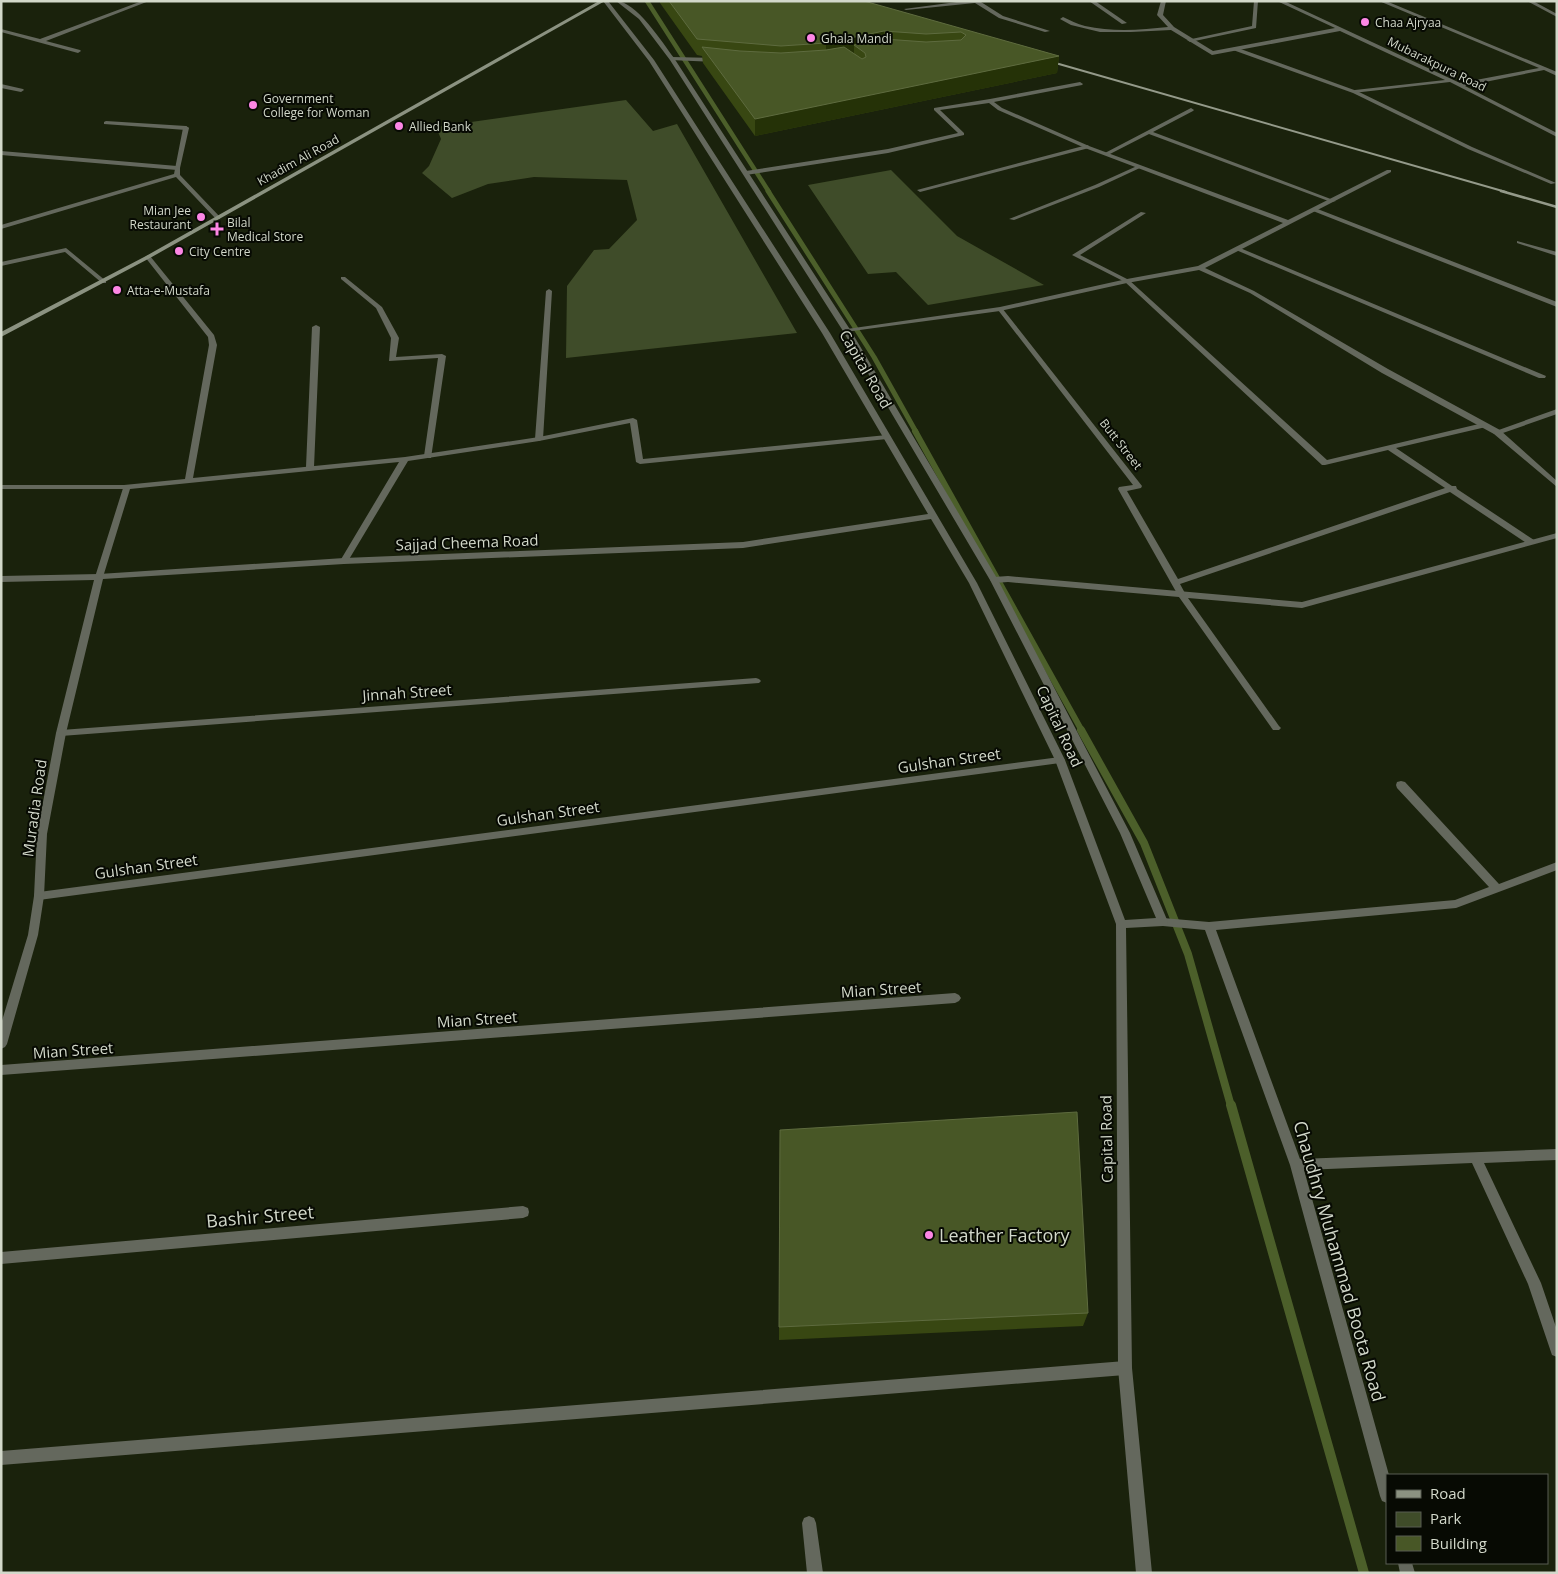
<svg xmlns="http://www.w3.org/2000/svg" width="1558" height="1574" font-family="'Open Sans',sans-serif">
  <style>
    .green { fill: #3f4c29 }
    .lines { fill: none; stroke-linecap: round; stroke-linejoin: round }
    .stream-far4 { stroke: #4c5f2a; stroke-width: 4.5 }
    .stream-far3 { stroke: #4c5f2a; stroke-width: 5 }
    .stream-far2 { stroke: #4c5f2a; stroke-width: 6 }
    .stream-far1 { stroke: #4c5f2a; stroke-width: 8 }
    .stream { stroke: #4c5f2a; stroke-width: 10 }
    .service { fill: #64685d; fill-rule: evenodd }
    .minor { fill: #64685d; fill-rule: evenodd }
    .tertiary { fill: #64685d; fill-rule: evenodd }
    .secondary { fill: #8b9281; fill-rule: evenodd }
    .rail-far1 { stroke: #949a8a; stroke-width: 2 }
    .rail { stroke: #949a8a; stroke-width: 2.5 }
    .wall { fill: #384712 }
    .shaded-wall { fill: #253207 }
    .building { fill: #485726; stroke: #5e6b3f }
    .poi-dot { fill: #fc86e4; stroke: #070a03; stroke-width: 2 }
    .labels { text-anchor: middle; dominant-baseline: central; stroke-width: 4; stroke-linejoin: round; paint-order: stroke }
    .far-poi-label { font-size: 12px; fill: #d2d8ca; stroke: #070a03; text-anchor: start }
    .far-street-label { font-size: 12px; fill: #d2d8ca; stroke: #070a03 }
    .street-label { font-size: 15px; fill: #d2d8ca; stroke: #070a03 }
    .near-street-label { font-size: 18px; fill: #d2d8ca; stroke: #070a03 }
    .near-poi-label { font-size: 18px; fill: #d2d8ca; stroke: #070a03; text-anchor: start }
  </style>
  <rect width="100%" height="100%" fill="#1a220c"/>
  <!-- green -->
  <path class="green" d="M626,100L653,131L677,124L797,333L566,358L567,286L594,250L609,249L637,220L627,180L534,177L488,184L452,198L422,173L429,166L441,139L436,127Z
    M891,170L957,236L1044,285L928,305L896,272L868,274L808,185Z"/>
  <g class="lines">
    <!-- stream-far4 -->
    <path class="stream-far4" d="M647,1L769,192"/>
    <!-- stream-far3 -->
    <path class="stream-far3" d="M768,191L874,357L916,432"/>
    <!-- stream-far2 -->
    <path class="stream-far2" d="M915,431L1082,731"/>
    <!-- stream-far1 -->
    <path class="stream-far1" d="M1081,730L1144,843L1188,954L1231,1106"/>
    <!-- stream -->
    <path class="stream" d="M1231,1105L1364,1573"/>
    <!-- service -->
    <path class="service" d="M142,1H149L46,41L80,50L81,51L78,53L1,32V29L40,39Z
      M1089,1H1095L1127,23L1122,24Z
      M1254,1H1258L1256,28L1190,42L1187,40L1252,26Z
      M1235,47L1357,91L1472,147L1556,183L1551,184L1468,149L1353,93L1233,50L1232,49Z
      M672,57L716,58L719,60L716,62L670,60V58Z
      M1,84L23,89L24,90L21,92L1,88Z
      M1191,108L1194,110L1193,111L1153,132L1336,201L1331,202L1149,134L1108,155L1103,154Z
      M106,121L186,126L189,128L186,130L104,124V122Z
      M1087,145L1089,146V148L920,192L917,190Z
      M1,151L177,166L180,168L177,170L1,155Z
      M1137,166L1142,167L1099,187L1014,220L1009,219L1095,185Z
      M1315,208L1557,302V307L1313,211L1312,210Z
      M1141,212L1146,213L1080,255L1129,280L1327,460L1483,423H1486V427L1396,448L1452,486H1456L1457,489L1534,540V544H1528L1450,492L1180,584L1186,595L1182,598L1179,597L1118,489L1119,487L1133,485L998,310V308H1002L1142,486L1141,488L1127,491L1178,579L1445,488L1388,450L1325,465H1322L1125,282L1072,255Z
      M1517,241L1557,252V256L1517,243Z
      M66,248L106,281V283H102L65,252L1,266V262Z
      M1236,248H1240L1546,376L1545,378H1539L1236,250Z
      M341,277H345L382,307L399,338L396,357L442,354L446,356L431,458H428L424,456L438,358L389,361L391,338L376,308L341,279Z
      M549,289L552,291L543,439L539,441L535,439L546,291Z
      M316,325L320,327L314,467L310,469L306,467L312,327Z
      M1557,409V414L1500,434H1494L1493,432Z
      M1,485H127L131,487L127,489H1Z"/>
    <!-- minor -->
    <path class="minor" d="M964,1H982L981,2L1003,16L1050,31L1045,32L999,18L975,3L906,10L904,9Z
      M1161,1H1166L1163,15L1174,27L1213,51L1335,28L1277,1H1284L1460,83L1539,68L1379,1H1386L1557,72V76L1544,70L1465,86L1557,133V137L1450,82L1353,93V91L1355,90L1445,80L1340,31L1212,55L1171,30L1131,32H1100L1071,25L1060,19L1063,17C1070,20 1077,24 1085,26C1112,32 1141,30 1168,27L1157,15Z
      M1527,1H1533L1557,14V17Z
      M1080,82L1083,84L1082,85L994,102L1002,108L1089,146L1288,220L1387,170H1391V172L1205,268L1254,291L1388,369L1500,430L1557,481V487L1494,434L1382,373L1250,293L1199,270L1127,283L1000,311L845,332L843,331L847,329L1000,307L1127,279L1198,266L1283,223L1085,148L998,110L989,103L940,110L964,133V135L888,153L746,175L743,173L746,171L888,149L958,133L934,110V108L990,99Z
      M186,126L189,128L180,168V175L220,217V219H216L176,177L1,229V225L174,174L183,128Z
      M148,255L150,256L214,335L217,345L193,478L405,457L539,437L633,418L637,420L643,459L887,435L891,437L887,439L640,464L636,462L630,423L539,441L408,461L348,561L344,564L340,561L399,462L130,489L103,577L99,580L95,577L124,485L185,479L209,345L208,337L145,257Z
      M1557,533V538L1302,608L1188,598L1279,726L1281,728L1279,730H1273L1179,597L1008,582L994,583L990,580L994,577L1008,576L1302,602Z
      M756,678L759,679L761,681L759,683L61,736L56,733L61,730Z
      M1060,757L1065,760L1060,763L39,900L35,899L34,896L35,893L39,892Z
      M1401,781L1405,782L1499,884L1557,862V870L1456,908L1216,930L1300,1159L1557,1149V1160L1484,1163L1541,1283L1557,1330V1357L1552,1355L1528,1284L1472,1163L1304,1170L1389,1475H1387V1503L1382,1501L1380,1496L1290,1165L1205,930L1163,926L1159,925L1158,922L1159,919L1163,918L1209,922L1455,900L1489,887L1397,788L1396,785L1397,782Z
      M955,993L959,995L961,998L959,1001L955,1003L1,1075V1065Z
      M523,1206L528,1208L529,1212L528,1216L523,1218L1,1264V1252Z
      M1125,1361L1130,1363L1132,1368L1130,1373L1125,1375L1,1465V1451Z
      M809,1516L814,1518L816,1523L823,1573H807L802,1523L804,1518Z
      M1398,1563H1412L1415,1573H1400Z"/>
    <!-- tertiary -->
    <path class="tertiary" d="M603,1H608L654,60L830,333L977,583L1065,760L1125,920L1156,918L1120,833L990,580L843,331L670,60L639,19L616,1C636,1 662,42 674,58L851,331L998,580L1130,833L1168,922L1167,925L1163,926L1126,928L1132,1368L1152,1573H1136L1118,1368L1116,924L1055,760L969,583L931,519L743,548L344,564L103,579L66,733L47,834L44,896L38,935L7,1044L5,1047L1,1049V1024L28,935L34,896L37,834L56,733L94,580L1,582V576L99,574L344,558L743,542L928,514L822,333L649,61Z"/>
    <!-- secondary -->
    <path class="secondary" d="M599,1H605L150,258L1,337V332L146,256Z"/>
    <!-- rail-far1 -->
    <path class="rail-far1" d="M1045,60L1506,192"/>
    <!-- rail -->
    <path class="rail" d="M1501,191L1557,207"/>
  </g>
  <!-- wall -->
  <path class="wall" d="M660,1H864L1059,56L1057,73L755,136L703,63L702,56L697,55L660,3Z
    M780,1130L1088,1313L1083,1326L779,1340Z"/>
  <!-- shaded-wall -->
  <path class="shaded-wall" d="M884,31L883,47L854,45V53L826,59V43Z
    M1059,56L1057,73L755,136V119Z"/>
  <!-- building -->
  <path class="building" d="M669,1H864L1059,56L755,119L702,47L740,51L781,53L826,50L844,47L862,59L866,57L865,53L854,45L884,39L926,42L961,40L966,35L961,32L926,34L884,31L826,43L781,46L697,39Z
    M1077,1112L1088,1313L779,1327L780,1130Z"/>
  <!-- markers -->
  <g class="poi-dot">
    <circle cx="1365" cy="22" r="5"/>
    <circle cx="811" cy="38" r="5"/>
    <circle cx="253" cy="105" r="5"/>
    <circle cx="399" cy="126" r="5"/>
    <circle cx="201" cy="217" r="5"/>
    <path d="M214.5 221.5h5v5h5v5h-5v5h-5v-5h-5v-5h5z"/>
    <circle cx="179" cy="251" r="5"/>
    <circle cx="117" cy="290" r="5"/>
    <circle cx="929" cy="1235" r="5"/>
  </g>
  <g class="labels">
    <!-- far-poi labels -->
    <g class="far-poi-label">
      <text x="1375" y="22">Chaa Ajryaa</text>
      <text x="821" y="38">Ghala Mandi</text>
      <text x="263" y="98">Government<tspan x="263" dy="14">College for Woman</tspan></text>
      <text x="409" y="126">Allied Bank</text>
      <text x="191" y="210" text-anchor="end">Mian Jee<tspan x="191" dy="14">Restaurant</tspan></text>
      <text x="227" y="222">Bilal<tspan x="227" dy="14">Medical Store</tspan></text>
      <text x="189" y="251">City Centre</text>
      <text x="127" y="290">Atta-e-Mustafa</text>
    </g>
    <!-- far-street labels -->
    <g class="far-street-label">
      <text transform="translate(1437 64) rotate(26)">Mubarakpura Road</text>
      <text transform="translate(298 160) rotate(-29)">Khadim Ali Road</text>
      <text transform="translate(1121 444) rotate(52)">Butt Street</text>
    </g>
    <!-- street labels -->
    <g class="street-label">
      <text transform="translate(866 369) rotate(60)">Capital Road</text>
      <text transform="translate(467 542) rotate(-2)">Sajjad Cheema Road</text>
      <text transform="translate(407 692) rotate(-4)">Jinnah Street</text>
      <text transform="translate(1060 726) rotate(65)">Capital Road</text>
      <text transform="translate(949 760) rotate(-8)">Gulshan Street</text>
      <text transform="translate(34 808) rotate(-82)">Muradia Road</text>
      <text transform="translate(548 813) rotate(-8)">Gulshan Street</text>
      <text transform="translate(146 866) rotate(-8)">Gulshan Street</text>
      <text transform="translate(881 989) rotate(-4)">Mian Street</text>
      <text transform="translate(477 1019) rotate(-4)">Mian Street</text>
      <text transform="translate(73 1050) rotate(-4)">Mian Street</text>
      <text transform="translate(1106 1139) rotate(-91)">Capital Road</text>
    </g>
    <!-- near-street labels -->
    <g class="near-street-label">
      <text transform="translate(260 1216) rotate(-5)">Bashir Street</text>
      <text transform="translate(1340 1261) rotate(74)">Chaudhry Muhammad Boota Road</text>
    </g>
    <!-- near-poi labels -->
    <g class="near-poi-label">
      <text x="939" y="1235">Leather Factory</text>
    </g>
  </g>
  <!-- border -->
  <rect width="1558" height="1574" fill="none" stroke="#d2d8ca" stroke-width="5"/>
  <!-- legend -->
  <rect x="1386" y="1474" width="162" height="90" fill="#070a03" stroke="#585c53"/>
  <rect x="1396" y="1490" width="25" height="8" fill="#8b9281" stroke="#585c53"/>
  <text x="1430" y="1499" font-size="15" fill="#d2d8ca">Road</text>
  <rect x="1396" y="1512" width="25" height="15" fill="#3f4c29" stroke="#585c53"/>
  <text x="1430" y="1524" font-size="15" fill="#d2d8ca">Park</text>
  <rect x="1396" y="1536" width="25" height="15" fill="#485726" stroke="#585c53"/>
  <text x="1430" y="1549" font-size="15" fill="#d2d8ca">Building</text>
</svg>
